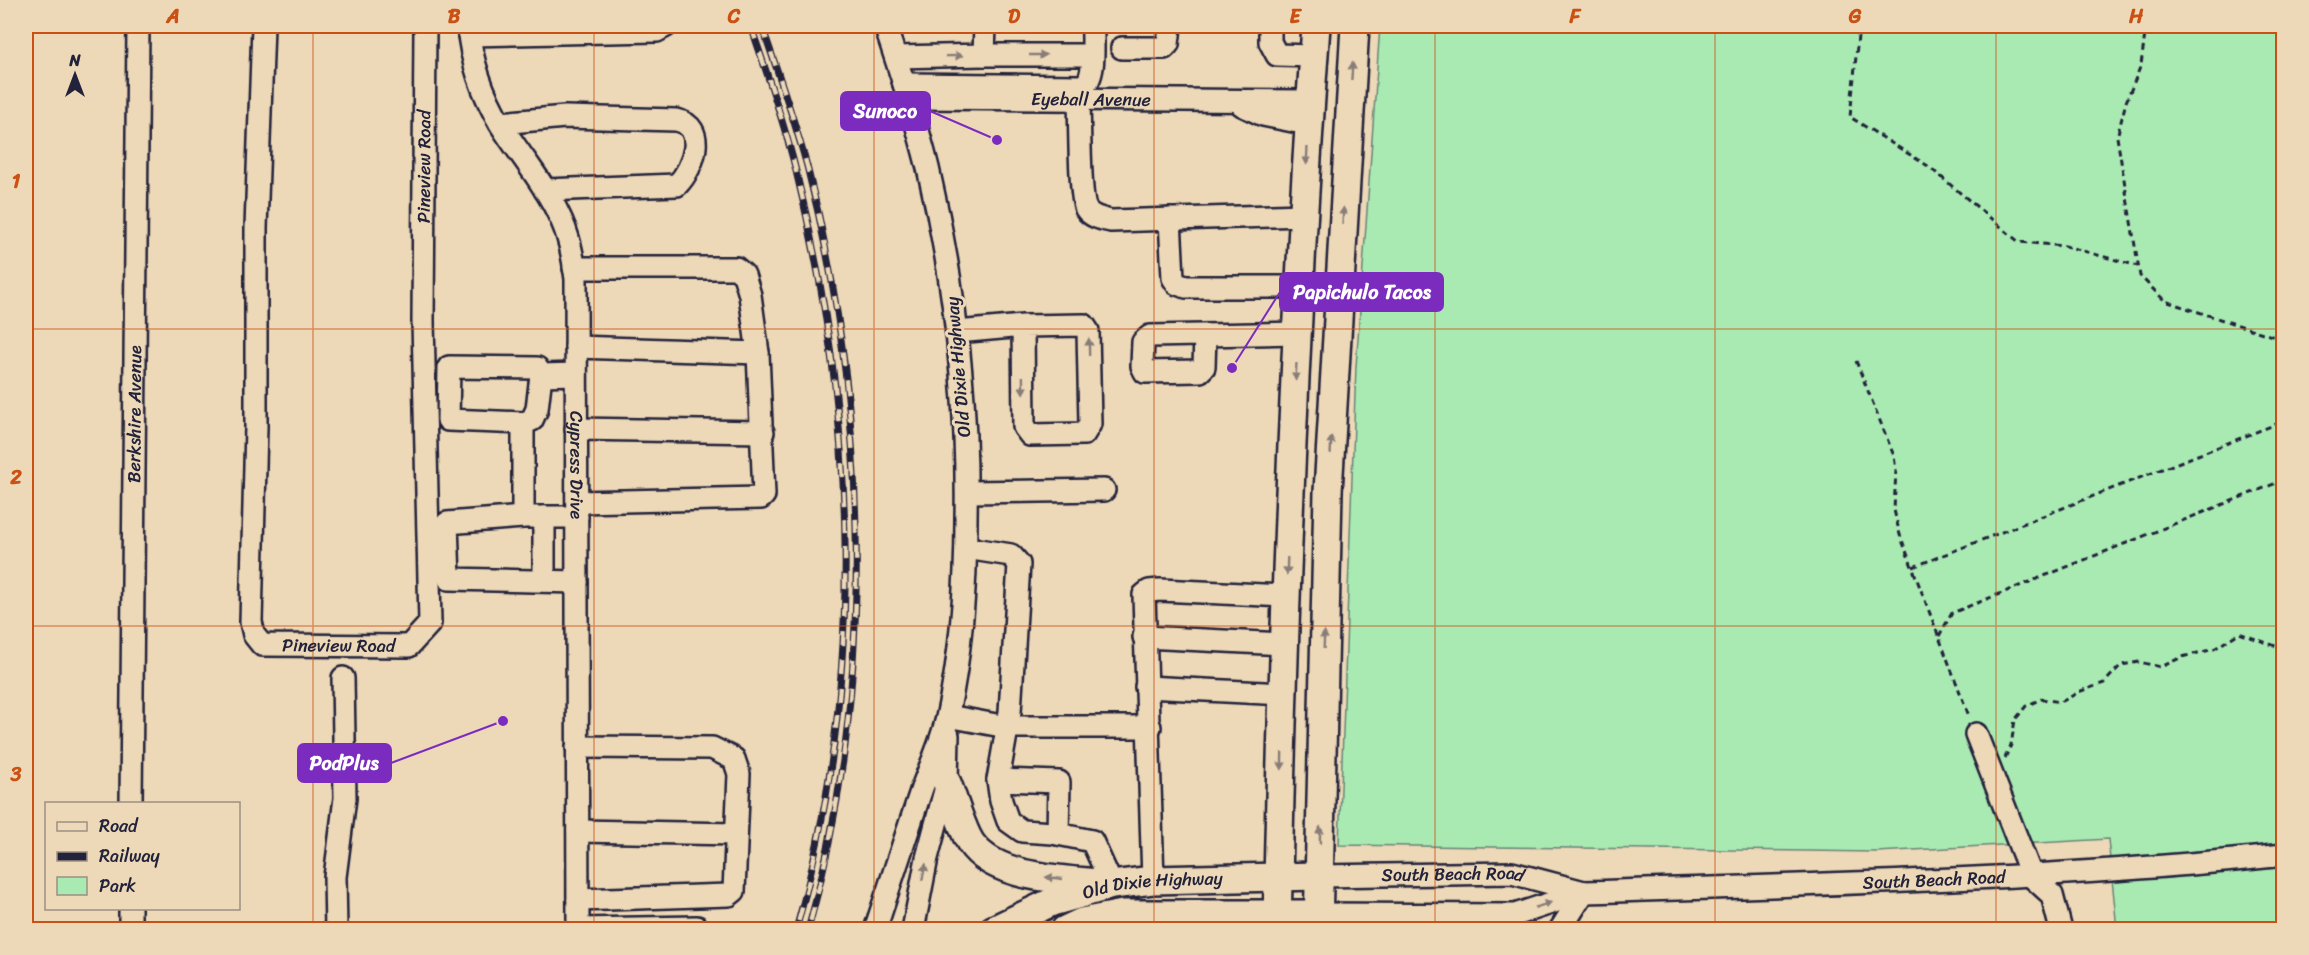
<svg xmlns="http://www.w3.org/2000/svg" width="2309" height="955" font-family="Sriracha,sans-serif">
  <style>
    .green { fill: #a9eab3; stroke: #668677; stroke-width: 1.5 }
    .lines { fill: none; stroke-linecap: round; stroke-linejoin: round }
    .minor-casing { stroke: #22223b; stroke-width: 26 }
    .major-casing { stroke: #22223b; stroke-width: 32 }
    .path { stroke: #22223b; stroke-width: 3; stroke-dasharray: 6 4.5; stroke-linecap: butt }
    .minor { stroke: #edd8b7; stroke-width: 21 }
    .major { stroke: #edd8b7; stroke-width: 27 }
    .rail-casing { stroke: #22223b; stroke-width: 7 }
    .rail { stroke: #edd8b7; stroke-width: 4.5; stroke-dasharray: 14; stroke-linecap: butt }
    .oneway { fill: #887d79 }
    .grid { fill: none; stroke: #ca5113; stroke-width: 1.5; stroke-opacity: 0.55 }
    .labels { text-anchor: middle; dominant-baseline: central; stroke-width: 6; stroke-linejoin: round; paint-order: stroke }
    .street-label { font-size: 18px; fill: #22223b; stroke: #edd8b7 }
    .leader { fill: none; stroke: #7b2cbf; stroke-width: 2 }
    .callout-dot { fill: #7b2cbf; stroke: #edd8b7; stroke-width: 2 }
    .callout { fill: #7b2cbf; stroke: #7b2cbf; stroke-width: 2 }
    .callout-label { font-size: 20px; text-anchor: middle; font-weight: bold; fill: #fff }
    .neatline { fill: none; stroke: #ca5113; stroke-width: 2 }
    .grid-label { font-size: 20px; text-anchor: middle; font-weight: bold; fill: #ca5113 }
  </style>
  <rect width="100%" height="100%" fill="#edd8b7"/>
  <filter id="ink" filterUnits="userSpaceOnUse"><feTurbulence type="fractalNoise" baseFrequency=".0167" numOctaves="2"/><feDisplacementMap in="SourceGraphic" scale="12" xChannelSelector="R" yChannelSelector="G"/><feConvolveMatrix kernelMatrix="1 2 1 2 8 2 1 2 1" color-interpolation-filters="sRGB"/></filter>
  <g filter="url(#ink)">
    <!-- green -->
    <path class="green" d="M1380,26H2283V929H2117L2108,839L1877,852L1339,845L1356,367Z"/>
    <g class="lines">
      <defs>
        <g id="minor">
          <path id="s1" d="M263,26L256,228V427L251,622L254,635L262,645L409,646L430,623L423,321L425,26"/>
          <path id="s2" d="M468,26C471,60 483,95 501,125C519,154 543,181 558,213C569,234 573,256 576,279L578,930"/>
          <path d="M1270,26V42L1277,55L1314,56"/>
          <path d="M469,35L657,31L666,26"/>
          <path d="M1122,48H1164L1168,44L1170,26"/>
          <path d="M984,55H1092"/>
          <path d="M896,57L984,55L985,26"/>
          <path d="M904,84L1083,86C1097,78 1092,40 1093,26"/>
          <path id="s3" d="M909,98L1310,101"/>
          <path d="M1079,101C1080,121 1079,195 1086,209C1091,217 1102,219 1111,221L1304,215"/>
          <path d="M1242,105L1263,115L1308,124"/>
          <path d="M500,123L565,117L676,120C708,126 694,168 677,185L545,190"/>
          <path d="M1170,219L1173,278L1177,284L1186,287H1300"/>
          <path d="M574,268H736L744,275L750,295L758,353L764,495L761,498L577,502"/>
          <path d="M957,332L1023,326L1084,325L1088,331L1090,424L1084,434L1030,435L1024,427L1023,326"/>
          <path d="M1205,335L1204,367L1200,371L1145,372L1142,366L1143,342L1150,336L1298,333"/>
          <path d="M576,347L758,353"/>
          <path d="M576,374L541,375L537,368L449,367L448,420L523,423V517H577"/>
          <path d="M523,423L532,420L537,409L541,375"/>
          <path d="M576,429L763,432"/>
          <path d="M967,492L1104,490"/>
          <path d="M523,517L447,523L449,579L577,582"/>
          <path d="M544,517V581"/>
          <path d="M966,548L1011,555L1019,564L1010,712L998,780L1001,801L1008,821L1022,831L1053,833L1092,841L1112,885"/>
          <path d="M1144,637L1285,644"/>
          <path d="M1146,687L1284,694"/>
          <path d="M948,716L1007,727H1150"/>
          <path d="M1976,734L2032,877L2052,895L2061,930"/>
          <path d="M577,747L712,748L734,759L739,774L734,891L729,895L578,900"/>
          <path d="M998,780L1059,782L1058,834"/>
          <path id="s4" d="M131,804L138,26"/>
          <path d="M578,831L736,834"/>
          <path id="s5" d="M1319,876L1512,873L1584,892"/>
          <path d="M1153,880L1144,595L1149,591L1160,590L1286,596"/>
          <path id="s6" d="M1318,914L1515,915L1584,892C1818,884 2051,880 2284,855"/>
          <path d="M578,929L697,927V930"/>
          <path d="M130,930V908"/>
          <path d="M336,930L335,877L345,798L343,678"/>
          <path d="M875,930C891,882 906,835 922,788C931,764 943,739 948,713C962,649 966,585 966,519C968,401 955,283 928,168C916,120 901,73 885,26"/>
          <path d="M913,930L927,858L947,783L948,735"/>
          <path d="M1560,930L1584,892"/>
        </g>
        <g id="major">
          <path d="M947,783C954,801 959,819 967,836C986,878 1059,879 1099,883"/>
          <path id="s7" d="M993,930L1052,902L1112,885L1153,880L1319,876"/>
          <path d="M1065,930L1082,922L1123,914H1318"/>
          <path d="M1277,930C1283,628 1294,326 1316,26"/>
          <path d="M1318,930L1328,492L1355,26"/>
        </g>
      </defs>
      <!-- minor casing -->
      <use href="#minor" class="minor-casing"/>
      <!-- major casing -->
      <use href="#major" class="major-casing"/>
      <!-- path -->
      <path class="path" d="M1859,26L1850,117L1928,166L2019,242L2065,246L2138,266
        M2146,26L2141,65L2126,102L2117,137L2140,276L2165,301L2284,340
        M1856,361L1894,456L1896,470L1894,510L1900,535L1969,716
        M1913,567L2284,421
        M1939,636L1952,613L2284,480
        M2005,758L2011,745L2015,720L2026,706L2041,699L2061,702L2081,691L2104,683L2121,665L2139,662L2161,667L2182,657L2214,649L2239,633L2284,649"/>
      <!-- minor -->
      <use href="#minor" class="minor"/>
      <!-- major -->
      <use href="#major" class="major"/>
      <defs>
        <path id="rail" d="M751,26C767,74 784,122 796,171C857,418 866,683 796,930
          M762,26C778,72 794,119 807,166C869,409 876,688 808,930"/>
      </defs>
      <!-- rail casing -->
      <use href="#rail" class="rail-casing"/>
      <!-- rail -->
      <use href="#rail" class="rail"/>
    </g>
    <!-- one-way arrows -->
    <defs><path id="oneway-solid" d="M-6-.8H1V-3.2L6.5 0L1 3.2V.8H-6Z" transform="scale(1.5)"/></defs>
    <g class="oneway">
      <use href="#oneway-solid" transform="translate(1038 55)"/>
      <use href="#oneway-solid" transform="translate(954 56) rotate(-1)"/>
      <use href="#oneway-solid" transform="translate(1352 71) rotate(-86)"/>
      <use href="#oneway-solid" transform="translate(1307 156) rotate(93)"/>
      <use href="#oneway-solid" transform="translate(1343 216) rotate(-87)"/>
      <use href="#oneway-solid" transform="translate(1089 347) rotate(-91)"/>
      <use href="#oneway-solid" transform="translate(1296 372) rotate(93)"/>
      <use href="#oneway-solid" transform="translate(1023 385) rotate(89)"/>
      <use href="#oneway-solid" transform="translate(1331 445) rotate(-87)"/>
      <use href="#oneway-solid" transform="translate(1287 566) rotate(92)"/>
      <use href="#oneway-solid" transform="translate(1324 640) rotate(-88)"/>
      <use href="#oneway-solid" transform="translate(1282 761) rotate(91)"/>
      <use href="#oneway-solid" transform="translate(1320 835) rotate(-89)"/>
      <use href="#oneway-solid" transform="translate(924 872) rotate(-77)"/>
      <use href="#oneway-solid" transform="translate(1054 878) rotate(-174)"/>
      <use href="#oneway-solid" transform="translate(1543 905) rotate(-18)"/>
    </g>
  </g>
  <!-- grid -->
  <path class="grid" d="M313,26V930M594,26V930M874,26V930M1154,26V930M1435,26V930M1715,26V930M1996,26V930M26,329H2284M26,626H2284"/>
  <g class="labels">
    <!-- street labels -->
    <g class="street-label">
      <text stroke="none"><textPath href="#s3" startOffset="182">Eyeball Avenue</textPath></text>
      <text stroke="none"><textPath href="#s1" startOffset="1257">Pineview Road</textPath></text>
      <text transform="translate(958 367) rotate(-95)">Old Dixie Highway</text>
      <text stroke="none"><textPath href="#s4" startOffset="390">Berkshire Avenue</textPath></text>
      <text stroke="none"><textPath href="#s2" startOffset="465">Cypress Drive</textPath></text>
      <text stroke="none"><textPath href="#s1" startOffset="699">Pineview Road</textPath></text>
      <text stroke="none"><textPath href="#s5" startOffset="134">South Beach Road</textPath></text>
      <text stroke="none"><textPath href="#s6" startOffset="620">South Beach Road</textPath></text>
      <text stroke="none"><textPath href="#s7" startOffset="168">Old Dixie Highway</textPath></text>
    </g>
  </g>
  <!-- callouts -->
  <path class="leader" d="M997 140L930 111M1232 368L1280 292M503 721L391 763"/>
  <g class="callout-dot">
    <circle cx="997" cy="140" r="6"/>
    <circle cx="1232" cy="368" r="6"/>
    <circle cx="503" cy="721" r="6"/>
  </g>
  <g class="callout">
    <rect x="841" y="92" width="89" height="38" rx="6"/>
    <rect x="1280" y="273" width="163" height="38" rx="6"/>
    <rect x="298" y="744" width="93" height="38" rx="6"/>
  </g>
  <g class="callout-label">
    <text x="885" y="118">Sunoco</text>
    <text x="1362" y="299">Papichulo Tacos</text>
    <text x="344" y="770">PodPlus</text>
  </g>
  <!-- margin -->
  <rect width="2309" height="955" fill="none" stroke="#edd8b7" stroke-width="66"/>
  <!-- legend -->
  <rect x="45" y="802" width="195" height="108" fill="#edd8b7" stroke="#9c8f85" stroke-width="1.5"/>
  <rect x="57" y="822" width="30" height="9" fill="#edd8b7" stroke="#9c8f85" stroke-width="1.5"/>
  <text x="99" y="832" font-size="18" fill="#22223b">Road</text>
  <rect x="57" y="852" width="30" height="9" fill="#22223b" stroke="#9c8f85" stroke-width="1.5"/>
  <text x="99" y="862" font-size="18" fill="#22223b">Railway</text>
  <rect x="57" y="877" width="30" height="18" fill="#a9eab3" stroke="#9c8f85" stroke-width="1.5"/>
  <text x="99" y="892" font-size="18" fill="#22223b">Park</text>
  <!-- north arrow -->
  <g transform="translate(75 75)" stroke="#edd8b7" stroke-width="4.5" paint-order="stroke">
  <path d="M0-4.5L10 22L0 15L-10 22Z" fill="#22223b"/>
  <text y="-9" font-size="16" font-weight="bold" text-anchor="middle" fill="#22223b">N</text>
  </g>
  <rect x="33" y="33" width="2243" height="889" class="neatline"/>
  <g class="grid-label">
    <text x="173" y="23">A</text>
    <text x="454" y="23">B</text>
    <text x="734" y="23">C</text>
    <text x="1014" y="23">D</text>
    <text x="1295" y="23">E</text>
    <text x="1575" y="23">F</text>
    <text x="1855" y="23">G</text>
    <text x="2136" y="23">H</text>
    <text x="16" y="188">1</text>
    <text x="16" y="484">2</text>
    <text x="16" y="781">3</text>
  </g>
</svg>
